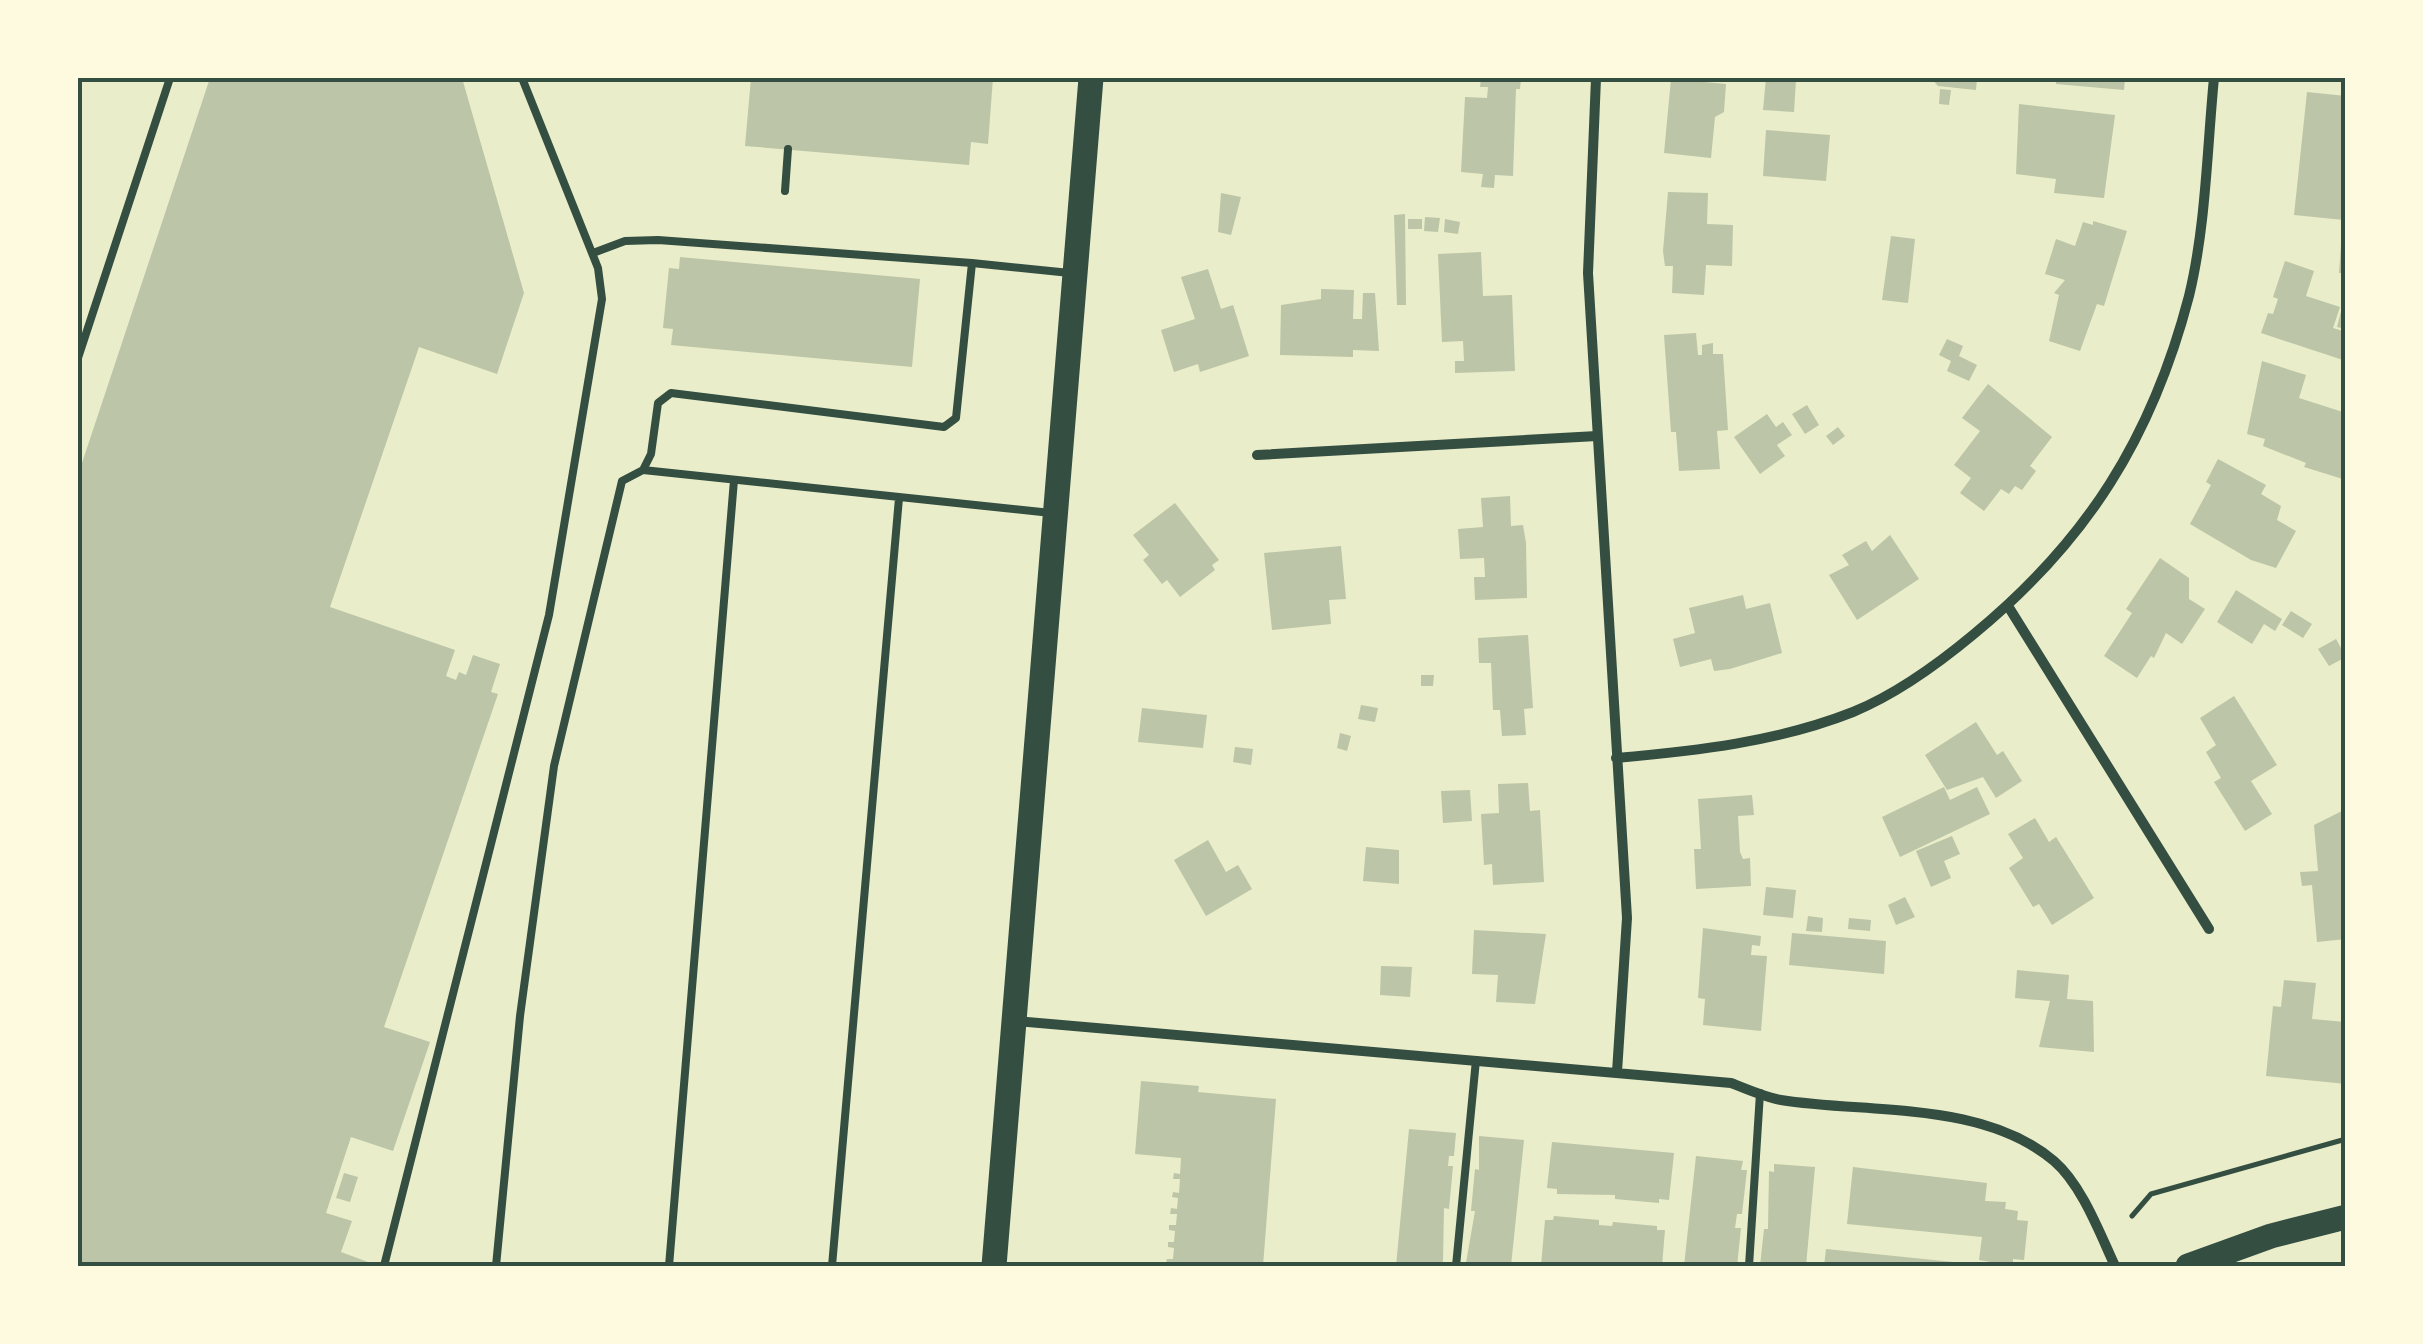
<svg xmlns="http://www.w3.org/2000/svg" width="2423" height="1344" font-family="'Varela Round',sans-serif">
  <style>
    .building { fill: #bcc5a7 }
    .lines { fill: none; stroke-linecap: round; stroke-linejoin: round }
    .path { stroke: #344e41; stroke-width: 5 }
    .service { stroke: #344e41; stroke-width: 8 }
    .minor { stroke: #344e41; stroke-width: 10 }
    .primary { stroke: #344e41; stroke-width: 25 }
    .neatline { fill: none; stroke: #344e41; stroke-width: 4 }
  </style>
  <rect width="100%" height="100%" fill="#e9edc9"/>
  <!-- building -->
  <path class="building" d="M210,78H462L524,293L497,374L419,347L330,607L455,650L446,676L456,680L459,672L466,675L473,655L500,664L491,692L498,694L384,1027L430,1042L393,1151L351,1137L326,1213L352,1221L341,1252L368,1262L366,1266H78V475Z
    M751,78H993L988,144L971,142L969,165L745,146Z
    M1481,78H1521L1520,89H1516L1513,176L1495,175L1494,188L1481,187L1483,174L1461,172L1465,97L1487,98L1488,87H1480Z
    M1766,78L1796,80L1794,112L1763,110Z
    M1931,78H1977L1976,90L1938,86Z
    M2056,78H2125L2124,90L2056,84Z
    M1671,79L1726,84L1724,112L1715,117L1711,158L1664,153Z
    M1940,89L1951,90L1949,105L1939,104Z
    M2307,92L2346,96L2344,220L2294,215Z
    M2019,104L2115,115L2104,198L2054,193L2056,179L2016,174Z
    M1766,130L1830,135L1826,181L1763,176Z
    M1668,192L1708,193L1707,224L1733,225L1732,266L1706,265L1704,295L1672,293L1673,266H1665L1663,251Z
    M1221,193L1241,197L1231,235L1218,232Z
    M1405,214L1406,305H1397L1394,215Z
    M1425,217L1440,218L1438,232L1424,231Z
    M1408,219H1422V229H1408Z
    M1445,219L1460,222L1458,234L1444,232Z
    M2093,221L2127,231L2104,306L2097,304L2080,351L2049,341L2059,295L2054,293L2065,280L2045,274L2056,239L2075,246L2083,222L2093,225Z
    M1891,236L1915,239L1908,303L1882,300Z
    M2341,245L2346,246V273H2339Z
    M1481,252L1483,296L1512,295L1515,371L1455,373V361H1464L1463,341L1442,342L1438,254Z
    M680,257L920,279L912,367L671,345L673,329L663,328L669,268L679,269Z
    M2285,261L2314,271L2306,296L2340,307L2333,328L2346,332V361L2261,333L2268,313L2273,314L2278,299L2273,297Z
    M1208,269L1221,309L1233,305L1249,356L1200,372L1198,364L1174,372L1161,330L1195,319L1181,277Z
    M1321,289L1354,290L1353,319H1362L1363,293H1375L1379,351L1353,350V357L1280,355L1281,305L1321,299Z
    M2344,300L2346,301V329L2337,327Z
    M1696,333L1698,355H1702V345L1713,343V354H1723L1728,430L1717,431L1720,469L1679,471L1676,432H1671L1664,335Z
    M1947,339L1963,346L1959,356L1977,365L1969,381L1947,371L1951,361L1939,355Z
    M2262,361L2306,375L2299,398L2346,413V480L2304,467L2306,463L2263,446L2265,439L2247,434Z
    M1988,384L2052,437L2030,466L2036,471L2022,490L2015,486L2009,494L2001,489L1984,511L1960,493L1971,478L1954,465L1980,431L1962,418Z
    M1807,405L1819,425L1805,434L1792,414Z
    M1767,414L1776,427L1783,422L1792,435L1777,445L1785,456L1760,474L1734,437Z
    M1838,427L1845,436L1833,445L1826,436Z
    M2218,459L2266,485L2261,494L2281,506L2277,520L2296,531L2276,568L2251,560L2190,524L2211,485L2206,482Z
    M1510,496L1511,526L1523,525L1526,543L1527,598L1475,600L1474,577H1485L1484,558L1460,559L1458,529L1483,527L1481,498Z
    M1175,503L1219,560L1212,565L1215,570L1180,597L1167,580L1162,584L1143,560L1149,555L1133,535Z
    M1890,535L1919,579L1857,620L1829,575L1849,565L1842,555L1866,541L1872,551Z
    M1341,546L1346,599L1329,600L1331,624L1272,630L1264,553Z
    M2160,558L2189,578V599L2205,609L2182,644L2166,633L2154,658L2151,656L2137,678L2104,656L2132,613L2126,609Z
    M2236,590L2282,619L2275,631L2264,624L2252,644L2217,622Z
    M1743,595L1746,609L1770,603L1782,653L1730,669L1714,671L1711,659L1680,667L1673,639L1695,633L1689,608Z
    M2291,611L2312,624L2303,638L2282,625Z
    M1528,635L1533,708L1524,709L1526,735L1502,736L1500,710H1493L1491,663H1479L1478,638Z
    M2336,639L2346,657L2329,666L2318,649Z
    M1421,675H1434L1433,686H1421Z
    M2234,696L2277,765L2251,781L2272,814L2245,831L2214,782L2221,778L2206,752L2216,745L2200,718Z
    M1361,705L1378,708L1375,722L1358,719Z
    M1142,708L1207,715L1203,748L1138,742Z
    M1976,722L1997,755L2003,751L2022,781L1996,798L1983,777L1947,790L1925,755Z
    M1340,733L1351,736L1347,751L1337,748Z
    M1235,747L1253,749L1251,765L1233,762Z
    M1528,783L1530,811L1540,810L1544,882L1493,885L1492,864L1484,865L1481,814L1499,813L1498,784Z
    M1944,787L1950,800L1977,787L1990,814L1900,857L1882,817Z
    M1470,790L1472,821L1443,823L1441,791Z
    M1752,795L1754,815L1738,816L1740,852L1743,859L1750,858L1751,886L1696,889L1694,849H1701L1698,799Z
    M2346,809V939L2317,942L2312,885L2302,886L2300,872L2318,871L2314,825Z
    M2035,818L2049,842L2056,837L2094,898L2052,925L2039,904L2033,907L2009,868L2023,858L2008,834Z
    M1952,836L1960,854L1944,861L1951,878L1931,887L1916,851Z
    M1208,840L1226,872L1238,865L1252,889L1206,916L1174,860Z
    M1366,847L1399,850V884L1363,881Z
    M1766,887L1796,890L1793,918L1763,915Z
    M1905,897L1915,917L1896,925L1888,905Z
    M1808,916L1823,918L1822,932L1806,931Z
    M1849,918L1871,920L1870,931L1848,929Z
    M1703,928L1761,936L1760,946L1752,945L1751,955L1767,956L1761,1031L1703,1025L1705,999L1698,998Z
    M1474,930L1546,934L1535,1004L1496,1002L1498,975L1472,974Z
    M1792,933L1886,941L1884,974L1789,965Z
    M1381,966L1412,967L1410,997L1380,995Z
    M2017,970L2069,975L2067,999L2093,1001L2094,1052L2039,1047L2050,1001L2015,998Z
    M2284,980L2316,983L2312,1019L2345,1022L2346,1084L2266,1076L2273,1006L2281,1007Z
    M1141,1081L1199,1086L1198,1092L1276,1099L1263,1266L1166,1264L1167,1259H1173L1174,1248L1168,1247V1242H1174L1175,1231L1169,1230V1225H1176L1177,1214H1170L1171,1208L1177,1209L1178,1198L1172,1197L1173,1192L1179,1193L1180,1179H1173L1174,1173L1180,1174L1181,1158L1135,1154Z
    M1409,1129L1456,1133L1454,1156H1449L1448,1166H1453L1449,1209L1444,1208L1443,1261L1439,1266H1396Z
    M1479,1136L1524,1140L1511,1266L1466,1263L1475,1211H1471L1475,1169L1479,1170Z
    M1552,1142L1674,1153L1669,1200L1659,1199V1203L1615,1199V1195L1557,1194V1189L1547,1188Z
    M1696,1156L1743,1161L1741,1170H1747L1742,1214H1737L1735,1228H1741L1737,1266H1684Z
    M1774,1164L1815,1167L1806,1266H1760L1764,1229H1768L1769,1171L1774,1172Z
    M1853,1167L1987,1183L1985,1201L2006,1202L2005,1209L2018,1211L2017,1220L2028,1221L2024,1260L2013,1259V1266L1979,1260L1982,1237L1847,1224Z
    M344,1173L358,1177L350,1202L336,1198Z
    M1554,1216L1599,1220V1225L1612,1226L1613,1222L1657,1226V1230H1665L1662,1266H1541L1545,1220H1553Z
    M1826,1249L1973,1264V1266H1824Z"/>
  <g class="lines">
    <!-- path -->
    <path class="path" d="M2132,1216L2151,1194L2346,1139"/>
    <!-- service -->
    <path class="service" d="M785,191L788,149
      M593,253L625,241L658,240L972,263
      M78,358L170,78
      M643,470L651,454L658,403L671,393L944,427L956,418L972,263L1070,273
      M384,1266L549,615L602,299L598,268L522,78
      M496,1266L520,1016L554,766L622,481L643,470L1051,513
      M669,1266L734,480
      M832,1266L899,498
      M1456,1266L1476,1060
      M1749,1266L1760,1093"/>
    <!-- minor -->
    <path class="minor" d="M1596,78L1588,273L1627,918L1617,1072
      M1257,455L1597,436
      M2008,606L2209,929
      M1616,758C1696,751 1777,742 1853,712C1897,694 1938,664 1974,634C2087,541 2152,438 2189,296C2206,226 2207,149 2214,78
      M1015,1021L1731,1083C1747,1089 1764,1097 1781,1100C1869,1114 1982,1100 2054,1161C2082,1185 2100,1234 2115,1266"/>
    <!-- primary -->
    <path class="primary" d="M994,1266L1091,78
      M2188,1266L2271,1236L2346,1217"/>
  </g>
  <!-- border -->
  <rect width="2423" height="1344" fill="none" stroke="#fefae0" stroke-width="160"/>
  <rect x="80" y="80" width="2263" height="1184" class="neatline"/>
</svg>
